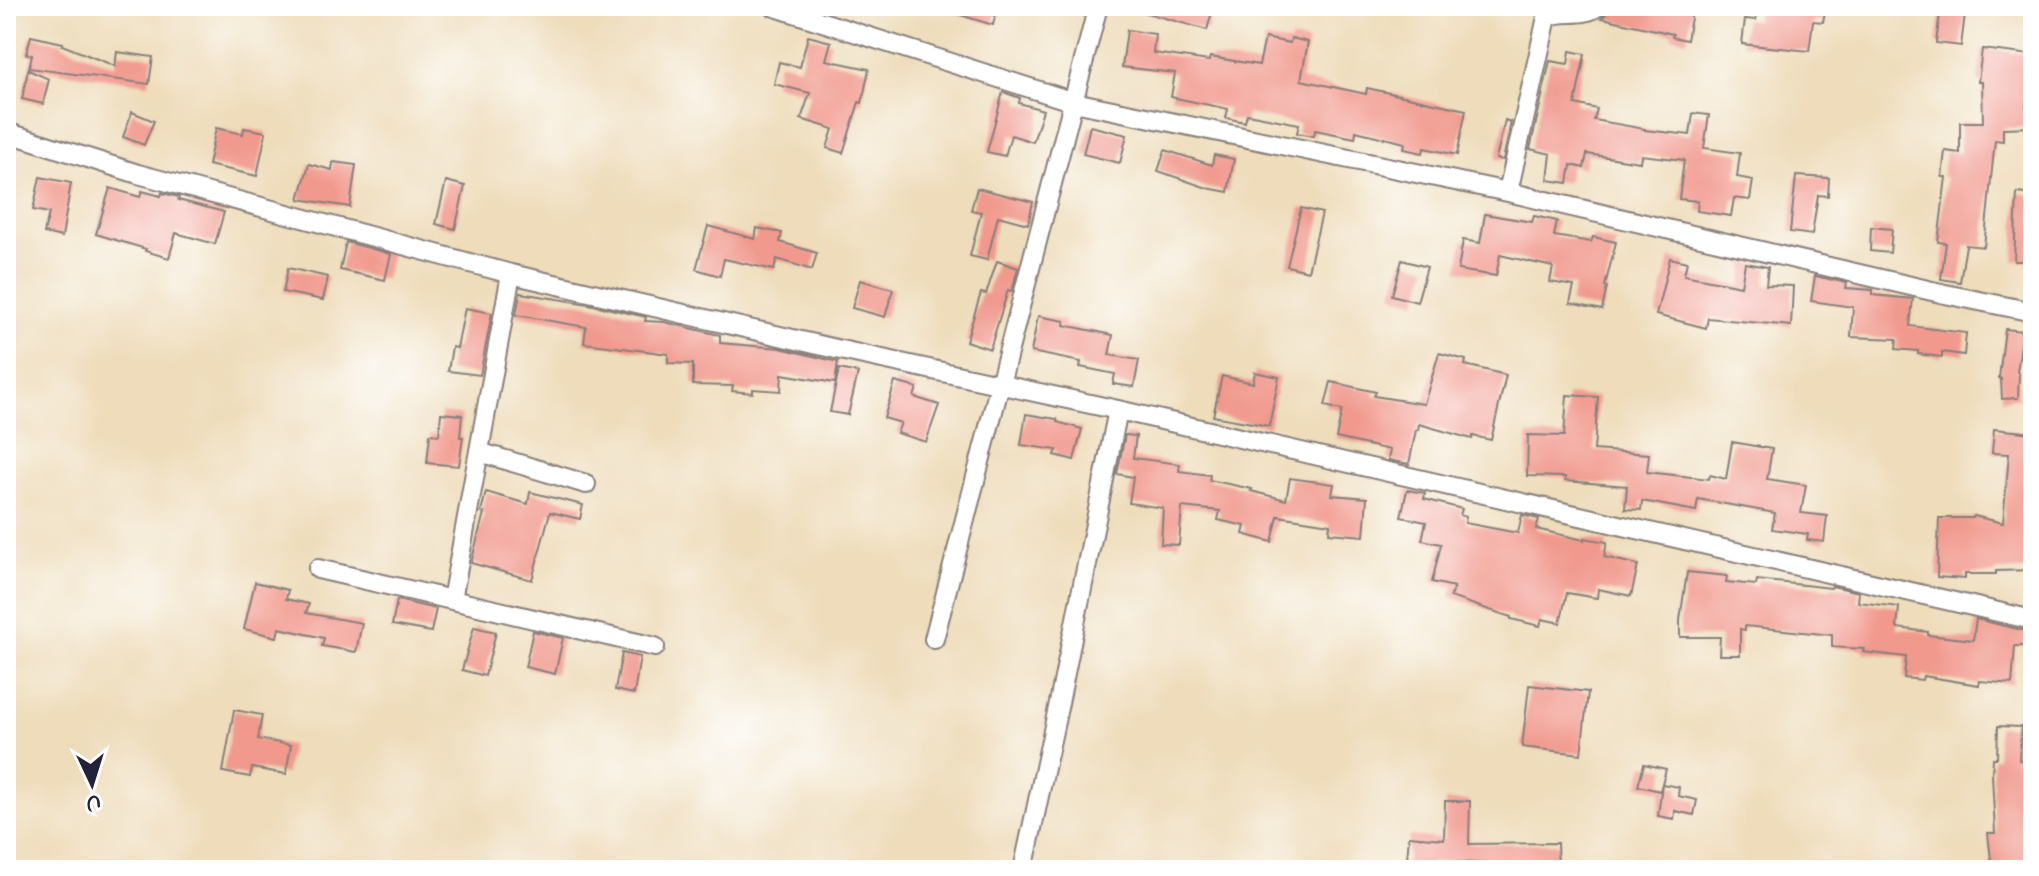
<svg xmlns="http://www.w3.org/2000/svg" width="2039" height="876" font-family="Mynerve,sans-serif">
  <style>
    .building { fill: #f1998d }
    .lines { fill: none; stroke-linecap: round; stroke-linejoin: round }
    .street-casing { stroke: #887f7a; stroke-width: 22 }
    .street { stroke: #fff; stroke-width: 18 }
  </style>
  <rect width="100%" height="100%" fill="#fff"/>
  <filter id="ink" filterUnits="userSpaceOnUse"><feTurbulence type="fractalNoise" baseFrequency=".0125" numOctaves="2"/><feDisplacementMap in="SourceGraphic" scale="16" xChannelSelector="R" yChannelSelector="G"/><feConvolveMatrix kernelMatrix="1 2 1 2 8 2 1 2 1" color-interpolation-filters="sRGB"/></filter>
  <filter id="wash" filterUnits="userSpaceOnUse"><feTurbulence type="fractalNoise" baseFrequency=".006" numOctaves="4" result="noise"/><feDisplacementMap in="SourceGraphic" scale="32" xChannelSelector="R" yChannelSelector="G"/><feGaussianBlur stdDeviation="1.8" result="paint"/><feColorMatrix in="noise" values="0 0 0 0 0 0 0 0 0 0 0 0 0 0 0 0 0 1.4 0 .05"/><feComposite in="paint" operator="in"/></filter>
  <g filter="url(#wash)">
    <rect width="100%" height="100%" fill="#eedcba"/>
    <g id="blocks">
      <!-- building -->
      <path class="building" d="M944,6H998L993,25L944,10Z
        M1140,6H1190L1212,12L1207,30L1140,11Z
        M1610,6H1693L1687,40L1672,37L1673,34L1602,18L1608,12Z
        M1758,6H1826L1823,22L1813,21L1809,51L1742,44L1745,19L1756,20Z
        M1941,6H1966L1961,46L1936,43Z
        M1127,30L1155,34L1153,53L1209,61L1210,57L1259,65L1265,38L1290,43L1291,38L1308,42L1301,80L1366,94L1367,88L1466,110L1457,155L1424,148L1423,153L1404,149L1405,143L1356,131L1355,138L1315,130L1314,136L1297,133L1299,124L1247,114L1245,122L1226,118L1228,109L1171,97L1175,73L1122,67Z
        M31,36L63,43L62,45L115,66L117,52L153,57L149,84L29,68L32,55L26,54Z
        M808,36L831,42L826,60L869,69L862,103L859,102L843,153L827,148L833,129L801,119L810,93L774,84L779,62L800,67Z
        M1982,49L2032,55L2026,106H2033V127L2003,128V141L1995,140L1984,247L1966,245L1960,282L1941,279L1946,243L1938,242L1946,177H1942L1945,151L1960,153V122H1983L1982,82H1978Z
        M1570,51L1585,54L1575,104L1597,109L1594,120L1645,129V130L1690,135L1693,113L1709,115L1704,148L1740,153L1737,177L1753,180L1750,200L1734,198L1731,216L1697,211L1698,201L1679,199L1684,160L1641,155L1640,162L1587,154L1584,168L1571,165L1568,183L1548,180L1551,154L1530,149L1550,61L1568,64Z
        M28,70L49,79L43,104L22,99Z
        M1003,92L1020,98L1019,103L1043,110L1033,142L1011,135L1005,156L987,152Z
        M132,112L154,121L144,145L123,137Z
        M1505,120L1511,122L1503,160L1496,159Z
        M1090,126L1127,135L1120,163L1083,154Z
        M216,128L243,134L244,128L266,132L257,176L208,165Z
        M1165,150L1212,165L1214,155L1234,159L1228,192L1207,188L1158,171Z
        M333,162L356,165L350,207L299,199L309,164L332,170Z
        M1796,176L1829,178L1828,196L1818,195L1812,235L1790,232Z
        M40,177L71,183L62,237L44,233L49,213L33,210Z
        M446,181L465,186L455,229L436,224Z
        M110,188L140,197L142,191L161,196L162,193L179,197L178,200L224,212L215,244L176,233L169,258L145,251L146,249L96,234Z
        M977,188L1033,202L1028,224L998,216L987,260L970,256L981,212L971,210Z
        M2017,193L2033,195V261H2014Z
        M1301,208L1322,213L1308,271L1287,266Z
        M1485,214L1532,222L1534,216L1557,221L1554,236L1591,242L1593,237L1616,242L1605,286L1607,287L1602,310L1570,303L1574,286L1550,282L1553,267L1500,255L1496,276L1458,270L1463,240L1480,243Z
        M708,226L755,239L757,228L782,233L780,242L817,253L812,270L777,259L774,270L724,259L720,276L696,269Z
        M1871,227L1892,229L1890,253L1870,251Z
        M346,242L391,254L385,280L340,270Z
        M1670,258L1687,262L1684,275L1741,286L1745,263L1768,267L1766,285L1793,286L1791,326L1708,318L1706,328L1656,315Z
        M1402,260L1427,267L1417,302L1392,295Z
        M997,261L1018,268L1012,291L1008,290L990,349L966,341L981,293L986,294Z
        M288,268L328,277L323,300L283,292Z
        M1815,276L1847,283L1846,288L1873,290V295L1913,299L1910,326L1966,333L1964,355L1942,352V357L1918,354V351L1896,349L1897,339L1851,337L1853,307L1811,301Z
        M860,280L893,289L885,317L852,308Z
        M520,293L589,304L646,317L645,321L664,322L720,335V343L780,348L838,362L835,383L782,374L781,391L753,389V393L732,391L733,386L693,385V364L668,363V354L584,343L586,327L516,315Z
        M465,308L492,313L480,375L448,371L452,347L457,348Z
        M1038,316L1065,321L1064,325L1113,335L1109,355L1139,360L1134,387L1113,384L1115,374L1080,367L1081,362L1031,352Z
        M2005,329L2023,331L2017,372L2019,373L2018,398L2002,399L2001,379L1999,378Z
        M1439,353L1466,360L1465,365L1506,375L1491,440L1473,436L1472,439L1419,424L1418,430H1416L1409,464L1388,460L1390,450L1336,438L1342,410L1325,406L1331,382L1376,392L1374,396L1424,404Z
        M839,369L858,373L848,415L830,412Z
        M1255,372L1279,377L1269,426L1213,416L1222,376L1253,383Z
        M895,382L917,388L914,397L939,405L926,442L897,433L901,423L884,418Z
        M1567,395L1598,397L1594,450L1649,454L1647,472L1709,479L1710,475L1726,479L1732,442L1772,449L1767,479L1806,485L1801,513L1827,516L1824,542L1807,540L1808,534L1772,529L1775,513L1698,499L1696,511L1642,501L1641,510L1625,509L1627,486L1565,481V477L1527,476L1528,435L1564,436Z
        M441,413L462,415L460,437H463L459,466L427,463L430,434L439,435Z
        M1026,414L1057,419V422L1082,429L1074,460L1055,455L1057,450L1021,445Z
        M1994,429L2033,433V570L1996,571V574H1965V579L1937,577L1939,518H1973L1974,516L2003,523L2009,454L1992,453Z
        M1125,435L1136,436L1133,458L1180,464L1179,471L1210,475L1209,480L1252,489L1251,491L1286,500L1290,478L1334,484L1332,495L1367,498L1364,536L1329,533L1330,524L1278,516L1272,542L1243,534L1245,526L1218,520L1220,511L1182,507L1179,545L1161,544L1163,508L1129,503L1133,477L1117,474Z
        M1407,490L1425,493L1424,499L1462,509L1460,515L1466,517L1465,523L1518,533L1522,515L1539,519L1536,529L1584,540V538L1607,542L1604,557L1638,565L1631,596L1598,589L1597,598L1567,593L1560,623L1542,619L1540,626L1511,619V617L1450,597L1454,587L1432,582L1441,544L1422,540L1426,522L1401,517Z
        M486,492L528,504L530,492L583,505L580,519L550,512L532,580L471,563L484,513L481,512Z
        M1687,572L1727,576L1726,582L1756,585L1757,580L1831,588L1832,586L1859,592L1858,602L1899,607L1897,628L1928,632V635L1973,640L1976,619L2026,631L2025,646H2015L2012,684L1980,681L1979,685L1923,676L1922,680L1904,678L1906,657L1863,652L1864,649L1832,647V635L1745,626V630L1740,629V655H1719L1720,637H1680V620Z
        M255,582L288,590L286,599L309,604L306,613L362,623L356,652L322,646L324,638L279,628L277,637L244,629Z
        M397,600L436,609L431,632L392,625Z
        M474,627L496,632L485,676L462,670Z
        M533,631L563,638L555,674L525,667Z
        M622,653L640,657L634,694L615,690Z
        M1529,685L1588,692L1581,754L1522,747Z
        M234,710L262,715L258,739L291,745L286,774L252,768L250,777L223,772Z
        M1998,726L2021,727L2019,760L2033,761V865L1992,869L1988,833H1995L1992,775L1993,758H1997Z
        M1644,764L1666,769L1660,791L1638,786Z
        M1662,784L1679,787L1678,796L1697,800L1694,815L1675,811L1674,819L1658,816Z
        M1445,801H1470L1469,844L1557,843L1558,868L1477,870V863L1432,862L1431,870H1406L1409,836L1444,839Z"/>
    </g>
  </g>
  <g filter="url(#ink)">
    <use href="#blocks" fill-opacity="0" stroke="#887f7a" stroke-width="2"/>
    <g class="lines">
      <defs>
        <path id="street" d="M772,6L1074,102L1508,192L1945,294L2033,312
          M6,132L138,174L511,274L836,349L1118,410L2033,620
          M1508,192L1547,17C1563,9 1583,18 1598,6
          M479,452L586,484
          M318,569L655,647
          M452,600L511,274
          M934,639L1098,6
          M1023,870L1059,703L1118,410"/>
      </defs>
      <!-- street casing -->
      <use href="#street" class="street-casing"/>
      <!-- street -->
      <use href="#street" class="street"/>
    </g>
  </g>
  <!-- margin -->
  <rect width="2039" height="876" fill="none" stroke="#fff" stroke-width="32"/>
  <!-- north arrow -->
  <g transform="translate(92 784) rotate(176)" stroke="#ffffff" stroke-width="6" paint-order="stroke">
  <path d="M0-6L14 30L0 20L-14 30Z" fill="#22223b"/>
  <text y="-12" font-size="22" font-weight="bold" text-anchor="middle" fill="#22223b">U</text>
  </g>
</svg>
